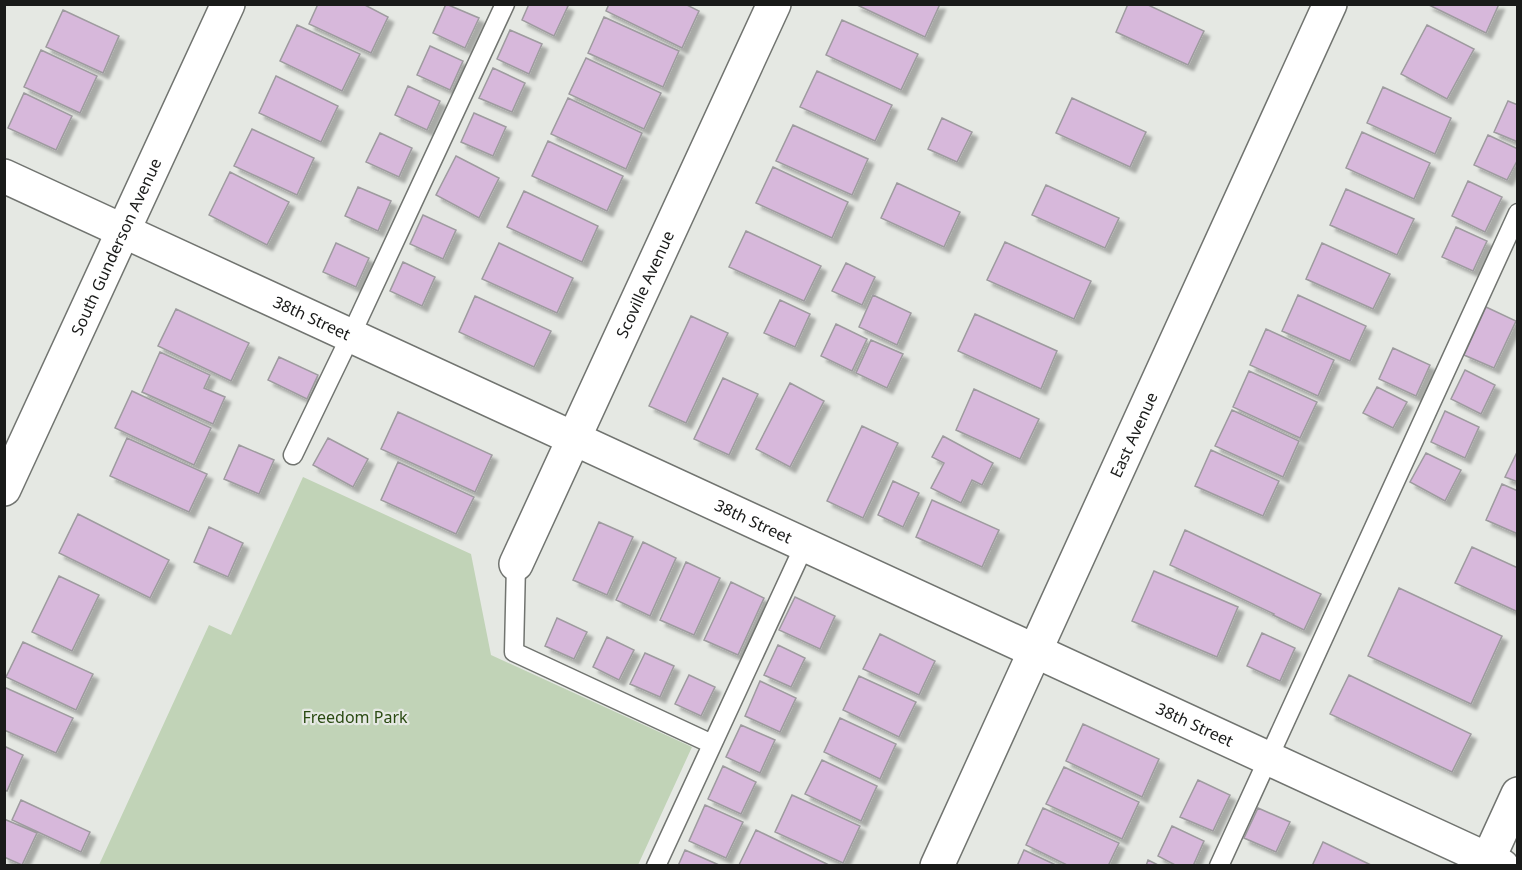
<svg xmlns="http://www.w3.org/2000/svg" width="1522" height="870" font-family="'Noto Sans',sans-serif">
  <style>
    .green { fill: #c1d3b7 }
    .building { fill: #d7b8db; stroke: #9e9b9f; stroke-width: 1.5; filter: url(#shadow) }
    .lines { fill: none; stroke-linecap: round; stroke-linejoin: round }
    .lane-casing { stroke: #717470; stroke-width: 21 }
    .street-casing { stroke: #717470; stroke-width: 36 }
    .lane { stroke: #fff; stroke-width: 18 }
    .street { stroke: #fff; stroke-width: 33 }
    .labels { text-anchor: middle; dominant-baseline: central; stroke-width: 4.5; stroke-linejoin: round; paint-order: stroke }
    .street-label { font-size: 16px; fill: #191a19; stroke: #e5e8e3 }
    .park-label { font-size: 16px; fill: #2a4a12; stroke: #e5e8e3 }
  </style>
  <defs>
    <filter id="shadow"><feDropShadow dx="5.5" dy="5.5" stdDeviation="1.5" flood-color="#0004"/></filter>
  </defs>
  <rect width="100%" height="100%" fill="#e5e8e3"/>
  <!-- green -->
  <path class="green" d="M303,477L471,554L491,655L692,747L638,865H99L209,625L231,635Z"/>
  <!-- building -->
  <path class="building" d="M318,4H363L388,17L371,53L309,24Z
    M446,4L479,18L465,48L433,33Z
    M529,4H564L568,6L554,36L522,20Z
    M609,4H685L699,11L682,48L606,11Z
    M855,4H940L925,37Z
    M1128,4H1146L1204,31L1188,65L1116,32Z
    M1427,4H1499L1486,33Z
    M63,10L119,36L103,73L46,47Z
    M604,17L679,51L663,87L588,53Z
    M842,20L918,54L901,90L826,55Z
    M297,25L360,54L342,91L280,61Z
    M1427,25L1474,49L1447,99L1401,74Z
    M510,30L542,44L529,74L497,59Z
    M430,46L463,61L450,90L417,75Z
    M41,50L97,76L80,113L24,87Z
    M586,58L661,93L644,129L569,94Z
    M493,68L525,83L512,112L479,98Z
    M817,71L892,105L875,141L800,107Z
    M276,76L338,106L321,142L259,113Z
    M408,86L440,101L427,130L395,115Z
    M1383,87L1451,118L1435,154L1367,123Z
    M24,93L72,116L56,150L8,128Z
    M568,98L642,133L626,169L551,134Z
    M1072,98L1146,132L1130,167L1056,133Z
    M1508,101L1518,105V142L1494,132Z
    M474,113L506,127L493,156L461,142Z
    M942,118L972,132L957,162L928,149Z
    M793,125L868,159L852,195L776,161Z
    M252,129L314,158L297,195L234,166Z
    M1362,132L1430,163L1414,199L1346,168Z
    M380,133L412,148L399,177L366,162Z
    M1488,135L1518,149V159L1507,180L1474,165Z
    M548,141L623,176L607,211L532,176Z
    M456,156L499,178L479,218L436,195Z
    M773,167L848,202L832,238L756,203Z
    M230,172L289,202L267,245L209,215Z
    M1468,181L1502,197L1485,232L1452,216Z
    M897,183L960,212L944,247L881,218Z
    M1046,185L1119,218L1105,248L1032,215Z
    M358,187L391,201L378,231L345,216Z
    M1346,189L1414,219L1397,255L1330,225Z
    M524,191L598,226L582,262L507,227Z
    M423,215L456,230L443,259L410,244Z
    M1456,227L1487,241L1473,271L1442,257Z
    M746,231L821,266L804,301L729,267Z
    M1005,242L1091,281L1074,319L987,280Z
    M336,243L369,258L356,287L323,272Z
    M499,243L573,278L557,313L482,279Z
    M1322,243L1390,274L1373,309L1306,279Z
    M403,262L435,277L422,306L390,291Z
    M846,263L875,277L862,305L832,291Z
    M873,295L911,313L897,345L859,327Z
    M1298,295L1366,326L1350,361L1282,331Z
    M475,296L551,331L534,367L459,332Z
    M780,300L810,314L795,347L764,333Z
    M1486,307L1516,321L1494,368L1464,355Z
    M176,309L249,343L231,381L158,346Z
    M975,314L1057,351L1041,389L958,351Z
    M691,316L728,333L686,423L649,406Z
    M836,324L867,339L852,371L821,356Z
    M1266,329L1334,360L1318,396L1250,365Z
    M871,340L903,354L887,388L856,373Z
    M1393,348L1430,365L1416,396L1379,379Z
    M160,352L210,375L204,388L225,397L213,424L142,392Z
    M279,357L318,375L307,399L268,380Z
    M1465,370L1495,385L1481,414L1451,399Z
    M1249,371L1317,402L1300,438L1233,407Z
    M723,378L758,394L729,455L694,439Z
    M790,383L824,401L790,467L756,449Z
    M1377,387L1407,402L1393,428L1363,413Z
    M974,389L1039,419L1020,459L956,430Z
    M132,391L211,428L194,465L115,428Z
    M1232,410L1299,441L1283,477L1215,446Z
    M1445,411L1479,427L1465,458L1431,442Z
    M398,412L492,455L475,492L381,449Z
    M862,426L898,443L863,518L827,501Z
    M943,436L993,463L982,485L972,480L961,503L931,488L944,463L932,457Z
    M127,438L207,474L189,512L110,476Z
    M328,438L368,459L353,487L313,465Z
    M239,445L274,460L259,494L224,479Z
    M1211,450L1279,481L1263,516L1195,486Z
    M1518,450V482L1505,477Z
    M1426,453L1461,470L1445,501L1410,482Z
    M398,462L474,497L456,534L381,500Z
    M893,481L919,493L903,527L878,515Z
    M1502,484L1518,491V534L1486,520Z
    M932,500L999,530L982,567L916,537Z
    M78,514L169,560L150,598L59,553Z
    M599,522L633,537L607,595L573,580Z
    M209,527L243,543L228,577L194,562Z
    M1185,530L1321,594L1304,630L1273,615L1274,614L1170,565Z
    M643,542L676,558L650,616L616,600Z
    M1472,547L1518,568V612L1455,583Z
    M686,562L720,578L694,635L660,620Z
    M1154,571L1238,607L1217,657L1132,621Z
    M59,576L99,595L72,651L32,632Z
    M731,582L764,598L738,655L704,640Z
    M1399,588L1502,636L1471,704L1368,656Z
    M795,597L835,616L820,649L779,630Z
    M557,618L587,632L574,659L545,646Z
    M1262,633L1295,648L1280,681L1247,666Z
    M880,634L935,661L919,695L863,669Z
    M607,637L634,650L619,680L593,667Z
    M23,642L93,674L76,710L6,677Z
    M778,645L805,658L791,687L764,675Z
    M645,653L674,666L660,697L630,684Z
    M689,675L715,687L701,716L675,704Z
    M1349,675L1471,734L1452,772L1330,714Z
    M859,676L916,702L899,737L843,710Z
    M760,681L796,698L780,732L745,716Z
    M4,687L73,718L56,753L4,730Z
    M840,718L896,744L880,779L824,752Z
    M1083,724L1159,759L1142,797L1066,761Z
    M741,725L775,740L760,773L726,757Z
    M4,746L23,755L7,791L4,790Z
    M822,760L877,786L861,821L805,794Z
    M723,766L756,782L741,814L708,799Z
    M1064,767L1139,802L1122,839L1046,804Z
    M1198,780L1230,795L1213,831L1180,817Z
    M792,795L860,826L843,863L775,832Z
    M21,800L90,832L81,852L12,820Z
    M705,805L743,822L726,858L689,841Z
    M1043,808L1119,843L1108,866H1069L1026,845Z
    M1258,808L1290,822L1276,852L1244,838Z
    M4,819L37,833L22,865L4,857Z
    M1172,826L1204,841L1193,866H1177L1158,856Z
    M756,830L831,866L739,865Z
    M1323,842L1373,866H1312Z
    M685,850L719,865L678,866Z
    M1024,850L1058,866H1017Z
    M1148,860L1160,866H1146Z"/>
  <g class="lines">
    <defs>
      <path id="lane" d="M293,455L351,335L505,4
        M516,564L514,652L712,744
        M656,866L805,544
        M1219,866L1518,213"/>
      <g id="street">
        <path id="s1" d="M4,176L1502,866"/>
        <path id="s2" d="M4,489L228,4"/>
        <path id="s3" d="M516,564L774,4"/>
        <path id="s4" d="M937,866L1330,4"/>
        <path d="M1485,866L1518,794"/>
      </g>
    </defs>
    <!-- lane casing -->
    <use href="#lane" class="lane-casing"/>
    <!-- street casing -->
    <use href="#street" class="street-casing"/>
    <!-- lane -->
    <use href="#lane" class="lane"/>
    <!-- street -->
    <use href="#street" class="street"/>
  </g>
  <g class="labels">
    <!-- street labels -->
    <g class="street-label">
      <text stroke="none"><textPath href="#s2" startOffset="267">South Gunderson Avenue</textPath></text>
      <text stroke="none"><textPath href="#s3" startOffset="308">Scoville Avenue</textPath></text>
      <text stroke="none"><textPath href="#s1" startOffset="339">38th Street</textPath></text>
      <text stroke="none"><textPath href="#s4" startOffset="474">East Avenue</textPath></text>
      <text stroke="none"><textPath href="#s1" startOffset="825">38th Street</textPath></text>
      <text stroke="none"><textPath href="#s1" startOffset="1311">38th Street</textPath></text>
    </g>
    <!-- park labels -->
    <g class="park-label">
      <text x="355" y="717">Freedom Park</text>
    </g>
  </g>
  <!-- border -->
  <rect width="1522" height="870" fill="none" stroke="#191a19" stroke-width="12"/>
</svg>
